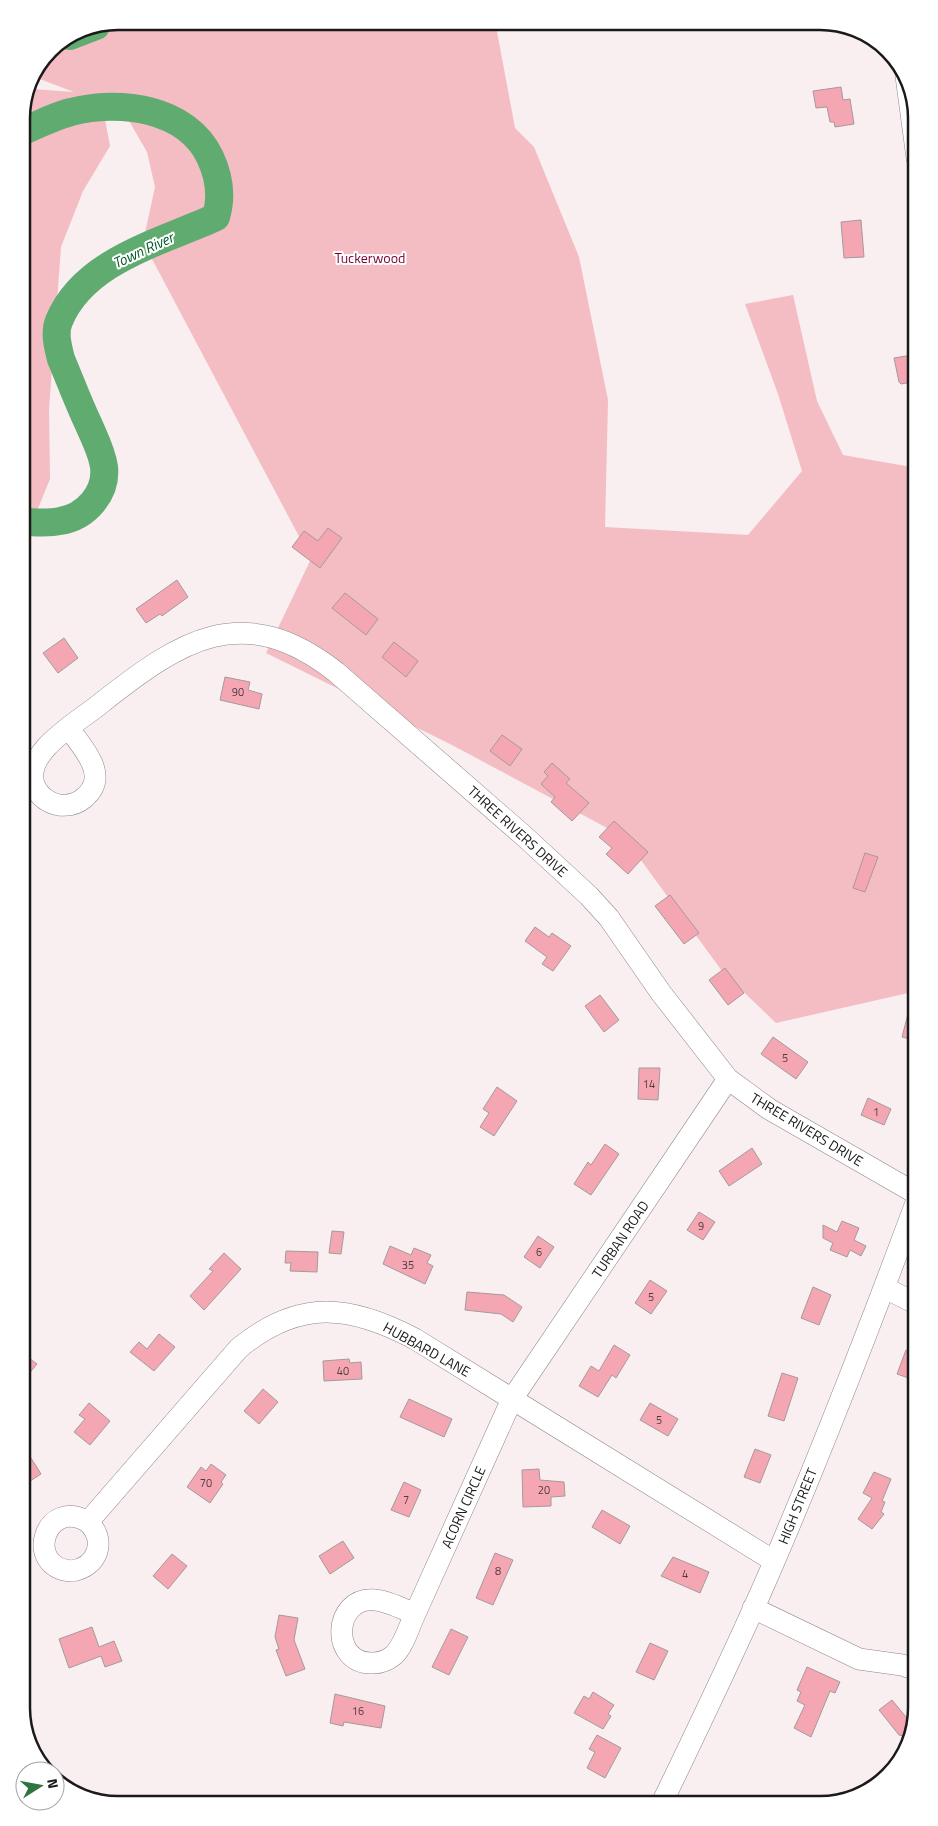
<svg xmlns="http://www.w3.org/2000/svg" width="938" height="1826" font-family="'Titillium Web',sans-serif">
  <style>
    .green { fill: #f4bcc3 }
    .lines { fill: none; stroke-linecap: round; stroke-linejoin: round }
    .river { stroke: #5fab70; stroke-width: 28 }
    .building { fill: #f4a7b2; stroke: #a49a9b }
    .minor-casing { stroke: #908687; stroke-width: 22 }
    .minor { stroke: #fff; stroke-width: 21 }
    .labels { text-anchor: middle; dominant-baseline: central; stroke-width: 4; stroke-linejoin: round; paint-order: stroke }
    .number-label { font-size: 11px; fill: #523c3f }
    .park-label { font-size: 14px; fill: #77022d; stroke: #fff }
    .street-label { font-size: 14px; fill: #1c1919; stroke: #fff }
    .water-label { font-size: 15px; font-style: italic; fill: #005d27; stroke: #fff }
    .rim { fill: none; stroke: #1c1919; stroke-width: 2.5 }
  </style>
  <rect width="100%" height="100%" fill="#f9eef0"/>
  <!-- green -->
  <path class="green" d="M118,21H495L515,128L534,147L579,257L608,400L605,527L748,535L802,471L778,394L745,304L793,295L817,401L843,455L917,468V991L776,1023L722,971L624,837L452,745L266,653L311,559L143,242L155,187L147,152L124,112L102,104L110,146L83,191L61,247L49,409L50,479L30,528H21V112L32,89L74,92L37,78L50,49L81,28Z"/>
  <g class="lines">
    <!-- river -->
    <path class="river" d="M70,36L96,26
      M21,522C34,522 48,524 60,521C86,517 107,493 104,467C102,452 94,437 88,423C78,402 70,380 61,359C58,347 54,333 59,321C84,260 162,242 216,217C222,197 219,176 210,157C187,108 119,99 71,112C54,116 38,125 21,132"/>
  </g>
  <!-- building -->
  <path class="building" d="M841,87L843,100L850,99L854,124L835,127L834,122H830L827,107L816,108L813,91Z
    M861,220L864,257L844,258L841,222Z
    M912,355L917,381L901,384L899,382L894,358Z
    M328,528L342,538L320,568L292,547L304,531L318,541Z
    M177,580L188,597L162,616L160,614L146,623L136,609Z
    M345,593L378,619L366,635L332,608Z
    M64,638L78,658L58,673L43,653Z
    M394,642L418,661L406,677L382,657Z
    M225,677L250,682L248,690L262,694L259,709L220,700Z
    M502,735L522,749L510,766L490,751Z
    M552,763L570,779L566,783L589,803L572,821L551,802L555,797L541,784L548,776L544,772Z
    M614,821L648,852L628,874L606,854L612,848L599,837Z
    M865,853L878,857L865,892L853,888Z
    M670,895L699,933L684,944L655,906Z
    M535,927L549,937L552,933L571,946L553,971L542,964L547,957L525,941Z
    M725,968L744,993L728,1005L709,980Z
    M600,995L619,1020L604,1032L585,1006Z
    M913,995H917V1041L902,1037Z
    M773,1037L808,1062L796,1079L761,1054Z
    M639,1068H660L658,1100L638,1099Z
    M497,1087L517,1101L494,1136L480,1127L489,1113L483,1109Z
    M868,1098L891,1109L884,1125L861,1115Z
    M605,1144L619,1154L591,1195L574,1184L588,1162L591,1165Z
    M752,1148L762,1164L729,1186L719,1171Z
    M699,1212L715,1222L703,1240L687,1230Z
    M842,1221L859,1228L854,1240L866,1246L861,1256L850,1250L847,1257L830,1250L833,1243L823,1238V1225L837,1232Z
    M332,1231L344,1232L341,1254L329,1253Z
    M538,1236L554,1247L540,1268L524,1257Z
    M390,1246L411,1255L414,1248L431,1255L427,1263L433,1266L425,1284L383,1264Z
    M286,1251L318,1252L317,1272L290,1271L291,1263H285Z
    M224,1253L241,1269L204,1310L190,1296L213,1271L209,1269Z
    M650,1280L667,1291L651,1314L635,1303Z
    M813,1287L831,1295L819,1325L801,1318Z
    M467,1292L504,1295L522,1307L513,1322L501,1314L465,1310Z
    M159,1334L175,1347L154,1371L130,1352L139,1342L147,1349Z
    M614,1345L630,1355L616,1378L612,1375L598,1397L579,1386L591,1366L599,1371Z
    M906,1350L917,1355V1381L897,1374Z
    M21,1352L37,1364L21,1383Z
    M349,1359L350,1363L361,1362L362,1379L324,1381L323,1361Z
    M782,1373L798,1378L784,1421L768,1416Z
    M263,1389L278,1402L259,1424L244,1411Z
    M409,1399L452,1419L444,1437L400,1417Z
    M89,1403L110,1421L90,1445L74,1432L85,1419L79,1415Z
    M650,1403L678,1419L668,1436L640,1420Z
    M755,1449L771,1455L760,1483L744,1477Z
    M31,1458L41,1474L21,1487V1464Z
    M211,1464L226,1475L221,1482L223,1484L210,1503L187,1487L201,1467L206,1471Z
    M539,1469L540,1480L564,1482L565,1496L551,1497V1506L523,1507L522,1470Z
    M874,1472L891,1479L882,1501L885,1502L881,1512L884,1514L872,1529L858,1519L872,1498L863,1493Z
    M404,1482L421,1490L409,1517L391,1510Z
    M602,1510L630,1526L620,1544L592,1527Z
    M343,1541L354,1558L330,1574L319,1556Z
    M495,1553L513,1560L493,1605L476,1598Z
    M172,1554L187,1566L168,1589L153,1576Z
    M673,1557L709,1572L700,1593L661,1576Z
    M279,1615L298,1618L294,1640L305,1669L286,1676L276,1650L279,1649L275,1637Z
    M92,1627L99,1647L114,1641L122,1661L105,1667L101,1656L69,1668L59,1639Z
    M451,1629L468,1637L449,1675L432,1667Z
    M650,1643L668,1651L654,1680L636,1672Z
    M807,1667L840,1682L835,1693L830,1691L811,1737L794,1728L805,1705L797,1701L801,1692L797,1690Z
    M593,1692L614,1705L608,1714L611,1716L603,1729L574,1713L584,1696L589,1699Z
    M335,1694L385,1706L381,1728L344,1722L343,1726L330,1723Z
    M892,1700L906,1717L917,1709L908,1737L899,1735L879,1710Z
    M597,1735L621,1748L605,1778L587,1768L595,1752L589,1749Z"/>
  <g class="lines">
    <defs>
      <path id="minor" d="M906,76L917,158
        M69,729C84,749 110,776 84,798C77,804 68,806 59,805C49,803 40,797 35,787C20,754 78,722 100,704C181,640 242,599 336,672L524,836L589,896L609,918L661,993L728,1079L769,1109L917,1194
        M885,1288L917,1304
        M88,1522C107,1540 98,1567 72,1571C23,1568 45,1496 88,1522L239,1348C299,1299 349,1304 415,1339L774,1561
        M753,1608L859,1659L902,1665L917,1670
        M415,1614C403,1609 388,1601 375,1600C332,1596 330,1665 373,1663C381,1663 388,1660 394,1655C404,1645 409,1627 415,1614L512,1399L728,1079
        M661,1805C700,1724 739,1644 774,1562C825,1443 872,1321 917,1200"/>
    </defs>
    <!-- minor casing -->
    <use href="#minor" class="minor-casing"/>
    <!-- minor -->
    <use href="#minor" class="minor"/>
  </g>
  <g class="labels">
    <!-- number labels -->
    <g class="number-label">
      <text x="238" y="692">90</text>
      <text x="785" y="1058">5</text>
      <text x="649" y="1084">14</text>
      <text x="876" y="1112">1</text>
      <text x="701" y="1226">9</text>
      <text x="539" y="1252">6</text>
      <text x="408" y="1265">35</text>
      <text x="651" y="1297">5</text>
      <text x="343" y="1371">40</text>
      <text x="659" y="1420">5</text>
      <text x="206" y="1483">70</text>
      <text x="544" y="1490">20</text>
      <text x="406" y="1500">7</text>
      <text x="498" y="1571">8</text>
      <text x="685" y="1574">4</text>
      <text x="358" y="1711">16</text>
    </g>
    <!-- park labels -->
    <g class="park-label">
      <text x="370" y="257">Tuckerwood</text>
    </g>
    <!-- street labels -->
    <g class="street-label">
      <text transform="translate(518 831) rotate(42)">THREE RIVERS DRIVE</text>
      <text transform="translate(807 1129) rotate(31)">THREE RIVERS DRIVE</text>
      <text transform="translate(620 1239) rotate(-56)">TURBAN ROAD</text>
      <text transform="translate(427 1349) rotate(29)">HUBBARD LANE</text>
      <text transform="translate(797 1506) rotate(-68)">HIGH STREET</text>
      <text transform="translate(463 1507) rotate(-66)">ACORN CIRCLE</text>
    </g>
    <!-- water labels -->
    <g class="water-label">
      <text transform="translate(143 250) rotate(-25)">Town River</text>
    </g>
  </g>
  <!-- crop -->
  <path d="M0 0H938V1826H0ZM118 30H820A88 88 0 0 1 908 118V1708A88 88 0 0 1 820 1796H118A88 88 0 0 1 30 1708V118A88 88 0 0 1 118 30Z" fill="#fff" fill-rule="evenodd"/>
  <path class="rim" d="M118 30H820A88 88 0 0 1 908 118V1708A88 88 0 0 1 820 1796H118A88 88 0 0 1 30 1708V118A88 88 0 0 1 118 30Z"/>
  <!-- north arrow -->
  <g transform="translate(40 1786) rotate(79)"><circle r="24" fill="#ffffff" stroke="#a4a3a3"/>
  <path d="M0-4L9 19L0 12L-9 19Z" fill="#2e7542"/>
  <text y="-8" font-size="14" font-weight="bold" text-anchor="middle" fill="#1c1919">N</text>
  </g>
</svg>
